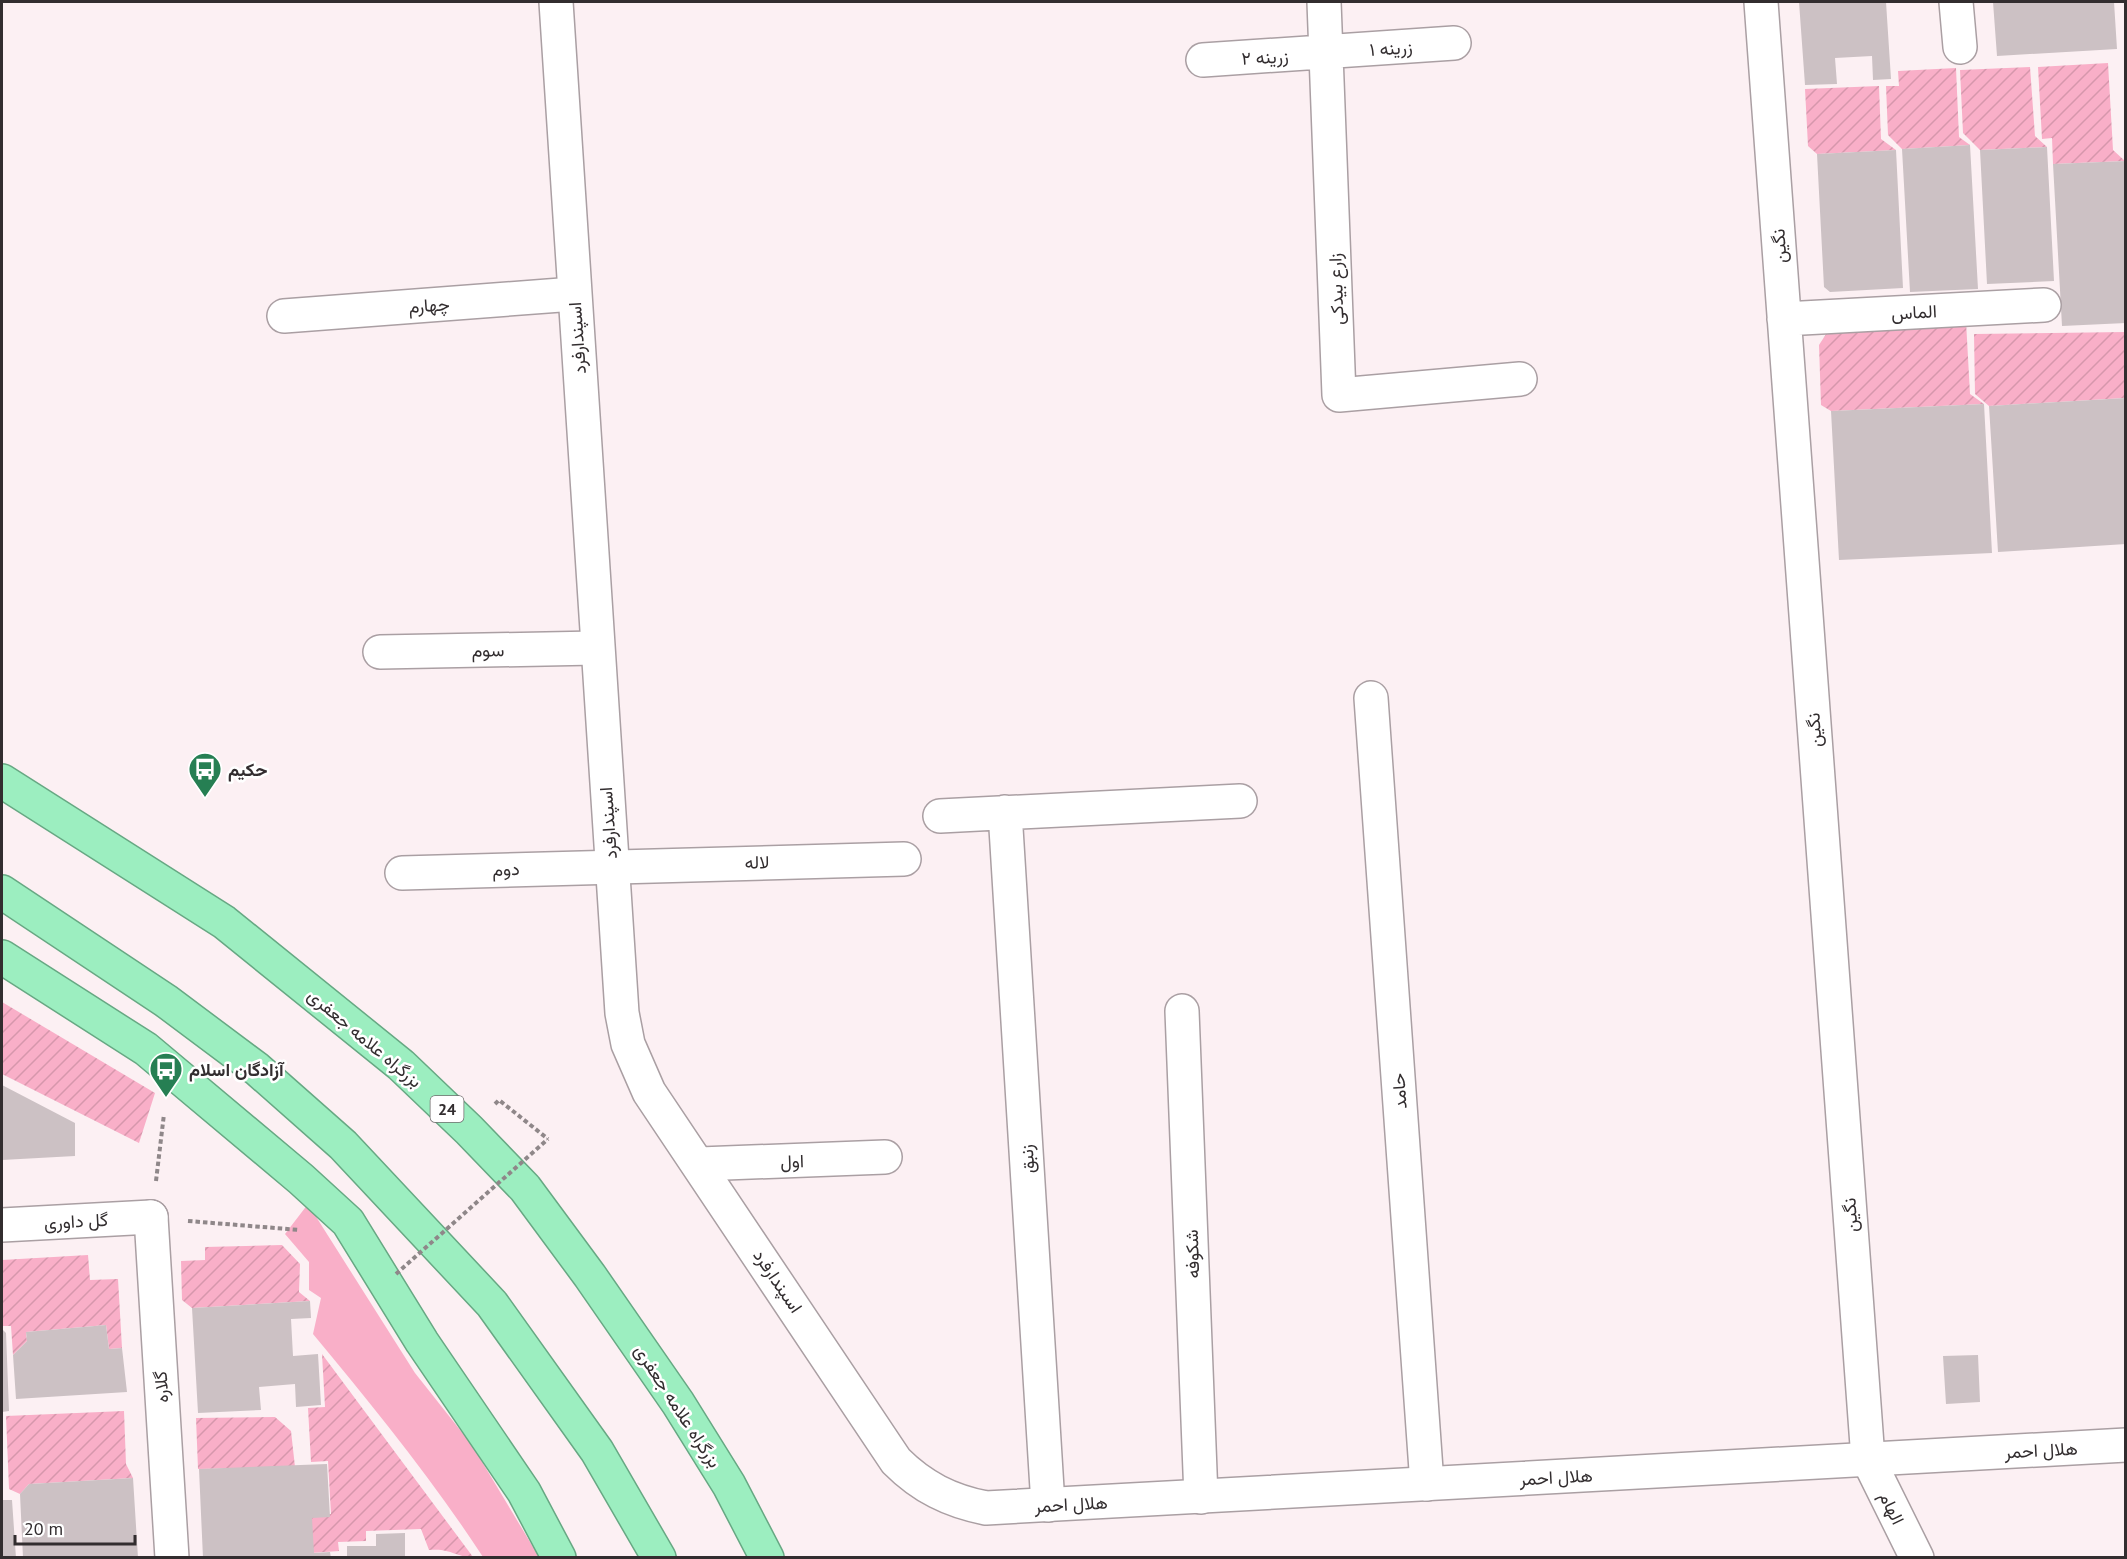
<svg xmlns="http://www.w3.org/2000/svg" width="2127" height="1559" font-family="'PT Sans',Vazirmatn,sans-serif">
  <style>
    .green { fill: #f9afc8 }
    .garden { fill: url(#garden-furrows) }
    .building { fill: #ccc1c4 }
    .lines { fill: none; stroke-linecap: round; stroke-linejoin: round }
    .minor-casing { stroke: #aa9fa3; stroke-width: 36 }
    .tertiary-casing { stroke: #aa9fa3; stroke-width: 36 }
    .trunk-casing { stroke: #67a883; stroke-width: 36 }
    .path { stroke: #8f8789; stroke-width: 4; stroke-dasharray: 4.5 3; stroke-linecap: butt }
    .minor { stroke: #fff; stroke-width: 33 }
    .tertiary { stroke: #fff; stroke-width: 33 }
    .trunk { stroke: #9ceec0; stroke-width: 33 }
    .path-bridge { stroke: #8f8789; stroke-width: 4; stroke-dasharray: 4.5 3; stroke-linecap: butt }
    .labels { text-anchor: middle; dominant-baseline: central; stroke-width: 5; stroke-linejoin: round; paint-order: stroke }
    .shield { fill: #fff; stroke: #706c6d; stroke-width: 1.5 }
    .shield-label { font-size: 16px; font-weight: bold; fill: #322d2f }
    .street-label { font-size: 18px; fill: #322d2f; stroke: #fff }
    .poi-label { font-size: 18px; font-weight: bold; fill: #322d2f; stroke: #fff; text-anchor: start }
  </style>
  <defs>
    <pattern id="garden-furrows" width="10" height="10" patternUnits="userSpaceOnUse" patternTransform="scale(1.5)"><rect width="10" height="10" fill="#f9afc8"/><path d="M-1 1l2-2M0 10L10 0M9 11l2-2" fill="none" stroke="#d697ac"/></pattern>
  </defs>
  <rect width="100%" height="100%" fill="#fcf0f3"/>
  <!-- green -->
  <path class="green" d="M308,1204L415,1373L472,1445L539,1557H483C432,1479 373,1406 313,1334L321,1298L309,1290V1262L285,1234Z"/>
  <!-- garden -->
  <path class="garden" d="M2108,63L2113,150L2125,161L2053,164L2052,138L2042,139L2038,67Z
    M2030,67L2035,136L2047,147L1980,150L1963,133L1960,70Z
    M1956,68L1959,137L1970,145L1902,149L1888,135L1886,86H1899L1898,71Z
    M1879,86L1881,139L1896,150L1817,154L1808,146L1805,89Z
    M1966,321L1970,394L1984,404L1831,411L1821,405L1819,345L1830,328Z
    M2125,332V398L1989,406L1975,394L1974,334Z
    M2,1002L155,1093L139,1143L2,1074Z
    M282,1245L300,1264L299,1292L310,1301L192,1308L182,1300L181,1261L205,1260V1247Z
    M88,1255L90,1280L118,1279L122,1348L109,1349L106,1325L26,1332L27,1341L13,1355L11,1326H3L2,1260Z
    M322,1354L473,1557C454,1557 452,1548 429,1550L421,1529L366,1531V1541L338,1542L339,1551L311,1553L308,1516L331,1514L328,1461L311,1462L308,1408L325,1407Z
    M124,1411L126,1464L133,1478L29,1484L20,1494L9,1489L6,1416Z
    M275,1417L291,1431L295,1467L198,1469L196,1418Z"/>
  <!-- building -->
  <path class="building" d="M1799,2H1886L1891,79L1873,80L1872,56L1835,58L1837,84L1805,85Z
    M1993,2H2114L2117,49L1997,56Z
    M1970,145L1978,289L1910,292L1902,149Z
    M2047,147L2054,281L1987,284L1980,150Z
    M1896,150L1903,288L1830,292L1824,287L1817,154Z
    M2126,161V323L2062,326L2053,164Z
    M2126,398V544L1998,552L1989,406Z
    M1984,404L1992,553L1839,560L1831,411Z
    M2,1085L75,1123V1156L2,1160Z
    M310,1301L311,1318L291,1319L293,1356L318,1354L321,1405L296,1407L295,1384L259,1387L261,1410L198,1413L192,1308Z
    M106,1325L109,1349L122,1348L127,1392L16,1399L13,1355L27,1341L26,1332Z
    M2,1329L6,1333L9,1411L2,1412Z
    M1978,1355L1980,1402L1946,1404L1943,1356Z
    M327,1464L330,1517L312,1518L314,1553L330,1552L331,1558H203L199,1469Z
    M133,1478L138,1558H23L20,1494L29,1484Z
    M2,1500H12L16,1558H2Z
    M405,1533V1558H347V1546H376V1534Z"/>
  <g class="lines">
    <defs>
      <path id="minor" d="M1324,2L1339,395L1520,379
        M1761,2L1868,1459L1917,1558
        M1956,2L1960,47
        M1203,60L1454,43
        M284,316L574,294
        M1784,319L2044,305
        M380,652L596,648
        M1371,698L1427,1484
        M1005,812L1048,1505
        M940,816L1240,801
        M402,873L904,859
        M1182,1011L1201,1497
        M700,1164L885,1157
        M151,1217L172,1558"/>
      <path id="tertiary" d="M556,2L622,1013L628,1044L649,1092L896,1461C922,1487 950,1501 986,1508L2126,1445
        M2,1225L151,1217"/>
      <path id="trunk" d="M2,781L224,922L401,1065L469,1130L525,1188L590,1276L678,1403L729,1485L767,1558
        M2,892L166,1001L257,1069L343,1145L492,1304L597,1451L659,1558
        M2,957L146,1049L301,1179L348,1222L422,1342L524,1492L559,1558"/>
    </defs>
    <!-- minor casing -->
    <use href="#minor" class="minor-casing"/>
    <!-- tertiary casing -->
    <use href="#tertiary" class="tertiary-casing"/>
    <!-- trunk casing -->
    <use href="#trunk" class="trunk-casing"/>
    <!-- path -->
    <path class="path" d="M495,1104L499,1100L548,1139
      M156,1181L164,1114
      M188,1221L300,1230"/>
    <!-- minor -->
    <use href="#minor" class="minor"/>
    <!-- tertiary -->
    <use href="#tertiary" class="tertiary"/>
    <!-- trunk -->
    <use href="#trunk" class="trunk"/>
    <!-- path-bridge -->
    <path class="path-bridge" d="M396,1274L548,1139"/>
  </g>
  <!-- icons -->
  <defs>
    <symbol id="bus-pin" viewBox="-11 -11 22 30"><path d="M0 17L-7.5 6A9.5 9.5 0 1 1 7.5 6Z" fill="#267f53" stroke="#fff"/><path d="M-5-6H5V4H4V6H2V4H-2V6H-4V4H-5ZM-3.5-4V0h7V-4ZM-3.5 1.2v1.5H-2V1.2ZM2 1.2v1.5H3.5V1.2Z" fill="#fff"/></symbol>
  </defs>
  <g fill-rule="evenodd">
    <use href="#bus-pin" x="186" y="750" width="38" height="52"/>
    <use href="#bus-pin" x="147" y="1050" width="38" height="52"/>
  </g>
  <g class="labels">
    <!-- shield labels -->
    <rect class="shield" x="430.5" y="1096" width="33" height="26" rx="4.5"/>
    <g class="shield-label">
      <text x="447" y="1109">24</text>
    </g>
    <!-- street labels -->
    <g class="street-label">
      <text transform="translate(1391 48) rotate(-4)">زرینه ۱</text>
      <text transform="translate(1265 57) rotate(-3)">زرینه ۲</text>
      <text transform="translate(1779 246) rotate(-94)">نگین</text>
      <text transform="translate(1336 289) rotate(-92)">زارع بیدکی</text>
      <text transform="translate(429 305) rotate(-4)">چهارم</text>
      <text transform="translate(1914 312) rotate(-3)">الماس</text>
      <text transform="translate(577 338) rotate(-94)">اسپندارفرد</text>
      <text transform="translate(488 650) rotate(-1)">سوم</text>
      <text transform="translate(1814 730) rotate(-94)">نگین</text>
      <text transform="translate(608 823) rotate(-94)">اسپندارفرد</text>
      <text transform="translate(757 862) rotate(-1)">لاله</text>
      <text transform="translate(506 869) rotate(-2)">دوم</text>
      <text transform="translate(365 1038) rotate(40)">بزرگراه علامه جعفری</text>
      <text transform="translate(1399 1091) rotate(-94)">حامد</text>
      <text transform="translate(1027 1159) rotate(-94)">زنبق</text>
      <text transform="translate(792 1161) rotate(-2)">اول</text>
      <text transform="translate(1850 1215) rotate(-94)">نگین</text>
      <text transform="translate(76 1221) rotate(-3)">گل داوری</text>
      <text transform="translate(1192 1254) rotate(-92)">شکوفه</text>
      <text transform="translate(778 1281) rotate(56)">اسپندارفرد</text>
      <text transform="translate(161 1387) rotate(-93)">گلاره</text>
      <text transform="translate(678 1406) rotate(57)">بزرگراه علامه جعفری</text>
      <text transform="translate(2041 1450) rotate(-3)">هلال احمر</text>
      <text transform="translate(1556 1477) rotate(-3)">هلال احمر</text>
      <text transform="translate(1071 1504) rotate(-3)">هلال احمر</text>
      <text transform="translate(1892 1508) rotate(64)">الهام</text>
    </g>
    <!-- poi labels -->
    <g class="poi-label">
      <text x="228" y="769">حکیم</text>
      <text x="189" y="1069">آزادگان اسلام</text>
    </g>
  </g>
  <!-- border -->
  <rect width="2127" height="1559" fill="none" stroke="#322d2f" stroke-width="6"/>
  <!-- scale -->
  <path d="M15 1535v9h120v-9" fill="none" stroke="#322d2f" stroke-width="3"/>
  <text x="24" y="1535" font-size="18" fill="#322d2f" stroke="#ffffff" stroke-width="4.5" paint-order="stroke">20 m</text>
</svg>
